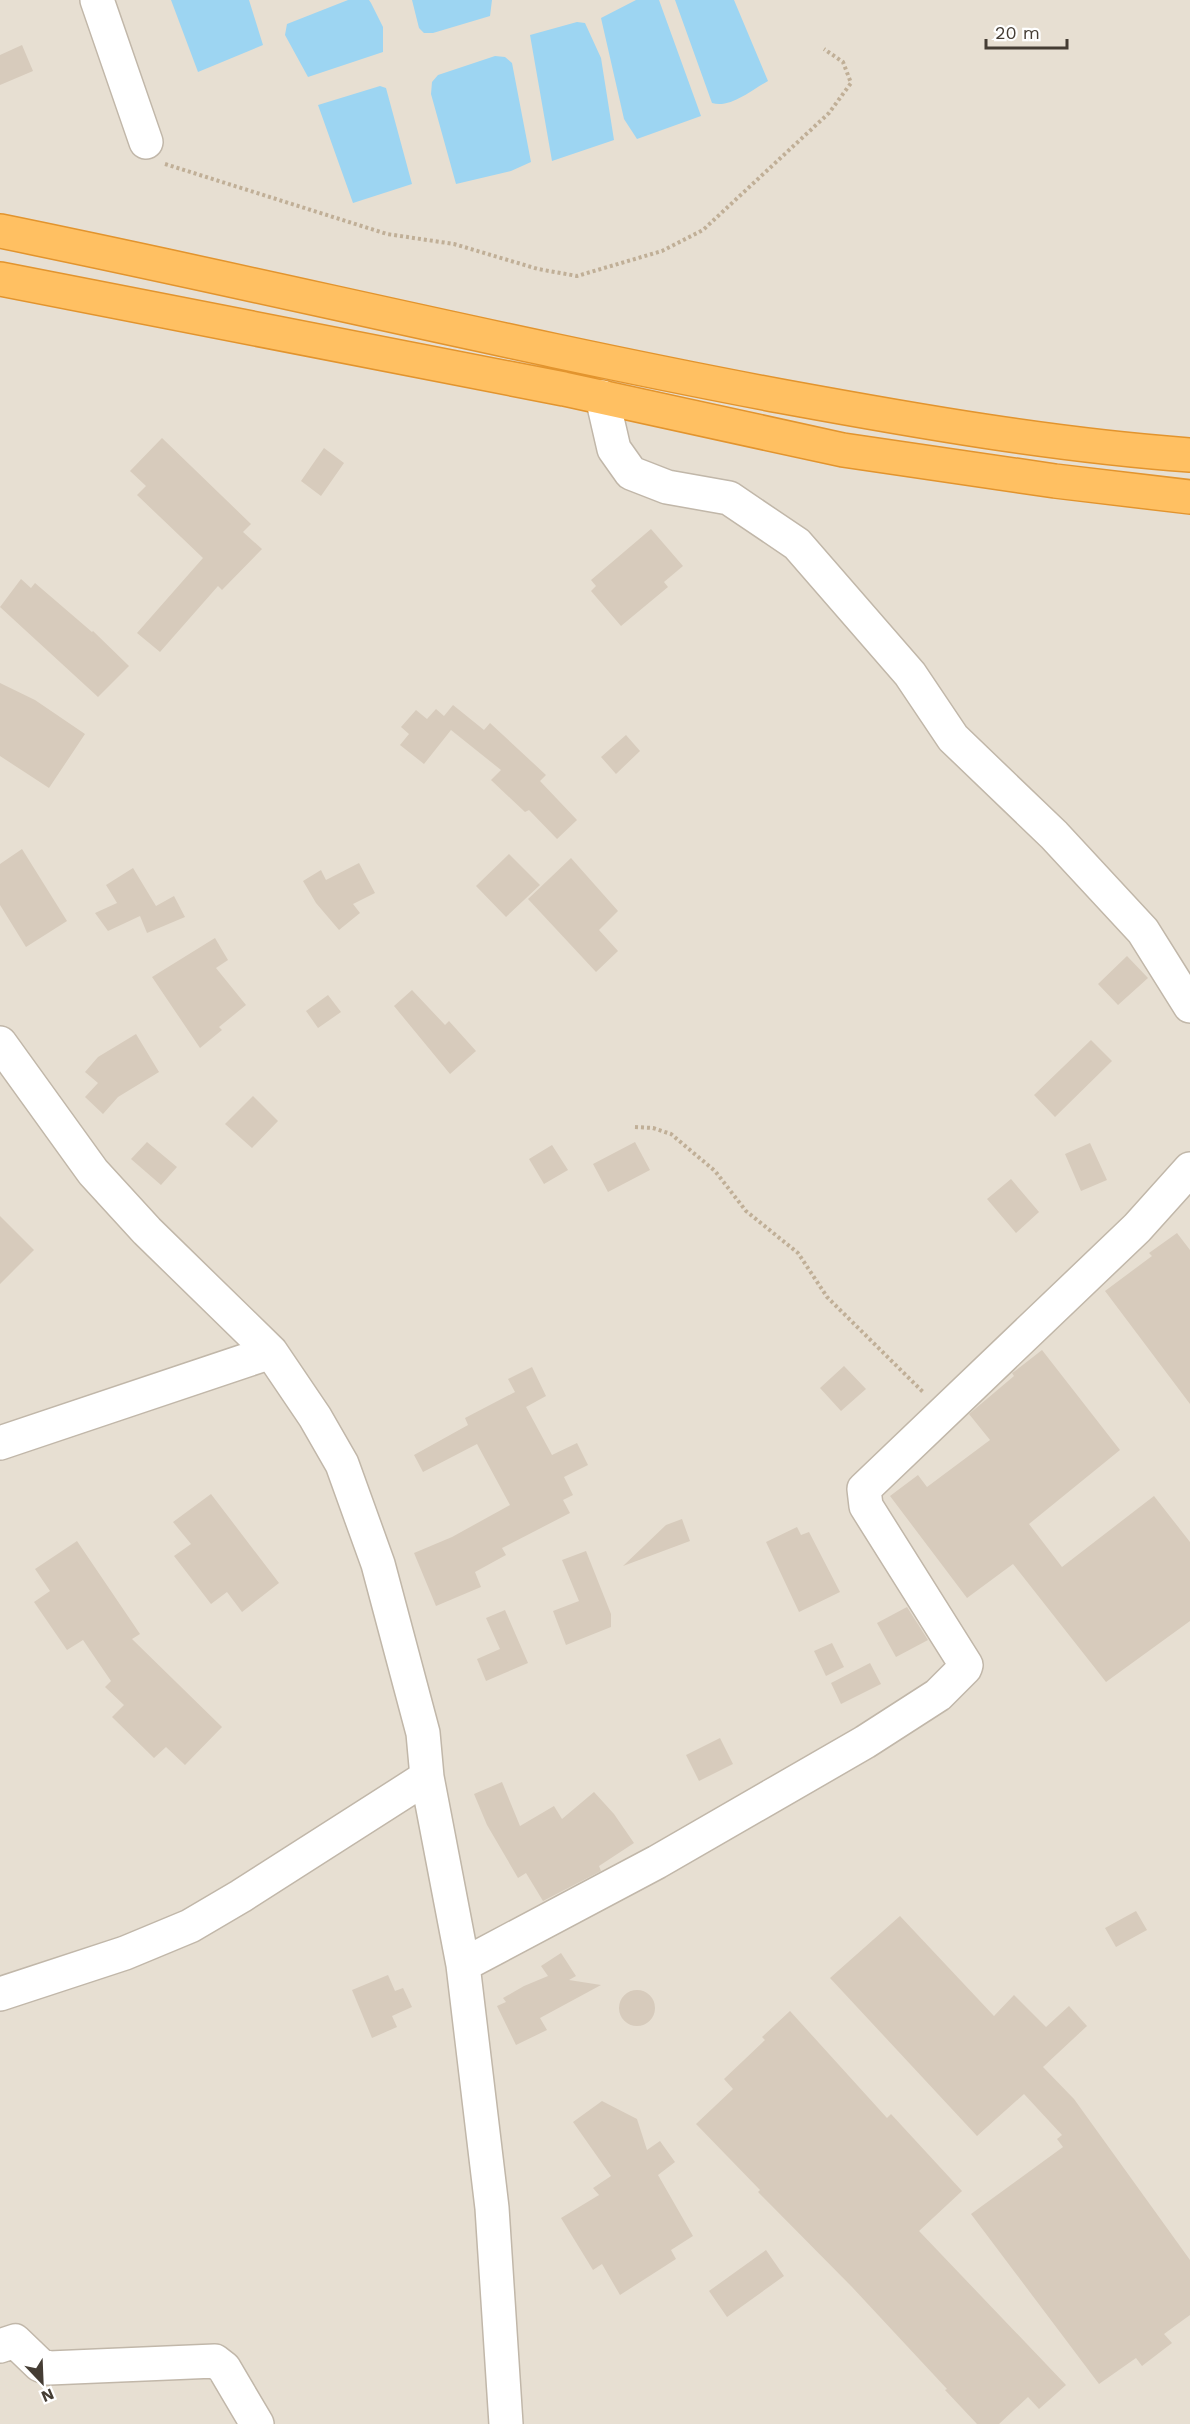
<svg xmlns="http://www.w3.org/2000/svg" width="1190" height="2424" font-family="'Work Sans',sans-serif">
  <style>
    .residential { fill: #e7dfd2 }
    .water { fill: #9dd5f2 }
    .building { fill: #d7cbbc }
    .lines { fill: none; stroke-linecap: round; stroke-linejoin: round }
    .minor-casing { stroke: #c1b7a9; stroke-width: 36 }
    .highway-casing { stroke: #e2942e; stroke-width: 36 }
    .path { stroke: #c0af97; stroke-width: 4; stroke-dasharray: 3 3; stroke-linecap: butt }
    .minor { stroke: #fff; stroke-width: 33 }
    .highway { stroke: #ffc062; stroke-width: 33 }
  </style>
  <rect width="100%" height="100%" fill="#f3ede4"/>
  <!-- residential -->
  <path class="residential" d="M0,0H1190V2424H0Z"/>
  <!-- water -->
  <path class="water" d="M171,0H249L263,45L198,72Z
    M348,0H369L371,3L383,27V52L308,77L285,35L287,24Z
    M412,0H492L490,16L433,33H424L419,28Z
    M636,0H659L701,116L637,139L624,119L601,18Z
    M675,0H734L768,81C753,89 730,109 712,103Z
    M577,22L585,23L601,58L614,140L552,161L530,35Z
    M495,56L505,57L512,63L531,162L511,171L456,184L431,94L432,82L438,75Z
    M380,86L386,88L412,184L353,203L318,105Z"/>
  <!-- building -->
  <path class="building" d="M22,45L33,71L0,85V55Z
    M162,438L251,524L243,532L262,549L222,590L218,586L160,652L137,633L203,558L137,495L146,486L130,471Z
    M324,448L344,463L321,496L301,481Z
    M651,529L683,566L664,582L668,587L621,626L591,591L596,586L591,580Z
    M21,579L31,588L35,583L92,632L93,631L129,666L98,697L0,607Z
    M0,683L35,700L85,734L49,788L0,756Z
    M453,705L484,730L490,723L546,775L540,781L577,820L557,839L529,810L525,812L491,780L501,770L451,730L424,764L400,745L409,734L401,727L416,710L427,719L436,709L444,716Z
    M626,735L640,751L616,774L601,757Z
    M22,849L67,921L26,947L0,905V864Z
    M509,854L540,885L506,917L476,886Z
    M571,858L618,911L599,930L618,951L596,972L528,899Z
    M359,863L375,893L353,904L360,913L339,930L316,903L303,881L321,870L326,880Z
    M133,868L156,906L174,896L185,917L147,933L140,916L108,931L95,913L117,903L106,885Z
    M215,938L228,960L216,968L246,1005L219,1027L222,1030L200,1048L152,977Z
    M1127,956L1148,978L1118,1005L1098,984Z
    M412,990L445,1025L449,1021L476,1051L450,1074L394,1006Z
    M328,995L341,1012L318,1028L306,1011Z
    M136,1034L159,1072L118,1097L103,1114L85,1097L98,1083L85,1072L98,1057Z
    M1091,1040L1112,1061L1055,1117L1034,1095Z
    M253,1096L278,1121L252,1148L225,1124Z
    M147,1142L177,1167L161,1185L131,1159Z
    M635,1142L650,1170L608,1192L593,1164Z
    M1090,1143L1107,1180L1081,1191L1065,1154Z
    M552,1145L568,1170L544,1184L529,1159Z
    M1011,1179L1039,1212L1016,1233L987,1199Z
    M0,1216L34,1250L0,1284Z
    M1177,1233L1190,1250V1404L1105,1291L1152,1256L1149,1253Z
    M1042,1350L1120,1450L1029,1524L1062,1567L1154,1496L1190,1542V1621L1106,1682L1013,1564L967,1598L890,1496L918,1475L927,1487L990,1440L969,1414L1014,1376L1012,1373L1015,1371Z
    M844,1366L866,1389L841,1411L820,1388Z
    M532,1367L546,1396L526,1407L552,1455L577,1443L588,1465L564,1477L573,1495L563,1500L570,1513L502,1548L506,1555L475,1572L481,1587L436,1606L414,1553L452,1537L510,1505L477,1444L423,1472L414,1455L468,1425L465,1418L515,1392L508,1379Z
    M211,1494L279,1583L242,1612L227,1592L211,1604L174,1556L191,1544L173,1522Z
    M682,1519L690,1541L623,1566L666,1525Z
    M797,1527L801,1535L809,1532L840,1592L799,1612L766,1542Z
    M77,1541L140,1634L132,1639L222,1727L185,1765L166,1747L154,1758L112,1717L124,1705L105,1687L111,1681L83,1640L67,1650L34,1602L50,1591L35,1569Z
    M586,1551L611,1614V1627L566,1645L553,1611L579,1601L562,1560Z
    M907,1607L928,1640L896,1657L877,1623Z
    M505,1610L528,1663L486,1681L477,1659L500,1649L486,1618Z
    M832,1643L844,1667L826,1676L814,1651Z
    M870,1663L881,1684L841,1704L831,1683Z
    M720,1738L733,1764L699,1781L686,1755Z
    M502,1782L520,1826L554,1806L562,1819L594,1792L614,1814L634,1843L599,1866L601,1871L543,1901L526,1873L518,1878L487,1825L474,1794Z
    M1136,1911L1147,1930L1116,1947L1105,1928Z
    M900,1916L994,2016L1014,1995L1046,2027L1069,2006L1087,2026L1043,2067L1074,2099L1190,2260V2315L1164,2334L1172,2343L1142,2366L1136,2358L1099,2384L971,2214L1063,2147L1057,2139L1062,2135L1024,2094L977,2136L830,1978Z
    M561,1953L576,1976L569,1980L601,1985L540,2018L547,2030L516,2045L497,2006L506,2002L503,1998L524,1986L548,1976L541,1966Z
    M388,1975L395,1991L403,1988L412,2007L392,2016L397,2027L372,2038L352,1990Z
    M619 2008a18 18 0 1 1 36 0a18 18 0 1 1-36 0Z
    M790,2011L887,2118L891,2114L962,2191L919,2231L1066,2385L1039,2409L1028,2397L999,2424H977L945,2390L947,2389L852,2287L758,2192L760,2190L696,2124L733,2089L724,2079L765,2040L762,2037Z
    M602,2101L637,2119L647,2150L660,2141L675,2162L658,2175L693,2236L671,2250L676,2259L620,2295L602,2264L593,2270L561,2218L599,2195L593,2188L611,2176L573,2122Z
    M766,2250L784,2276L727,2317L709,2291Z"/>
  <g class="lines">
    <defs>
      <path id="minor" d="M97,0L146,142
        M602,397L614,449L631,473L667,487L729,498L797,544L910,674L953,738L1054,835L1143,931L1190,1006
        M0,1043L93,1172L147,1231L271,1352L315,1417L342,1464L378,1564L423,1733L427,1777L463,1965L492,2208L506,2424
        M0,1443L271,1352
        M463,1965L657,1862L865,1742L938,1695L965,1668L966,1665L866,1506L864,1489L1137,1228L1190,1169
        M0,1994L125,1953L190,1926L241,1896L427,1777
        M0,2346L15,2341L40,2365L49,2368L215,2361L224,2368L257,2424"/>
      <path id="highway" d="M0,231C261,284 519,347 780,396C916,421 1053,445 1190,455
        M0,279L564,389L843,450L1055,481L1190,497"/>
    </defs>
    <!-- minor casing -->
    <use href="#minor" class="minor-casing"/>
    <!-- highway casing -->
    <use href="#highway" class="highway-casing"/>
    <!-- path -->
    <path class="path" d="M165,164L387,234L454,244L538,269L577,276L662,251L703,230L829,113L851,83L843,62L824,49
      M635,1127L653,1128L671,1134L715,1171L746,1211L798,1253L827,1297L923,1392"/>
    <!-- minor -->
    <use href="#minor" class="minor"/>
    <!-- highway -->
    <use href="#highway" class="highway"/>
  </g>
  <!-- north arrow -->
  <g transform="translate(42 2382) rotate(157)" stroke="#ffffff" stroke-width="4.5" paint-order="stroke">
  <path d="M0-4.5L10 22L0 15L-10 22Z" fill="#453d34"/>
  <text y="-9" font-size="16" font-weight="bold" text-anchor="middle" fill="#453d34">N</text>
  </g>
  <!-- scale -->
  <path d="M986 39v9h81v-9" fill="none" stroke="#453d34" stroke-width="3"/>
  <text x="995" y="39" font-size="18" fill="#453d34" stroke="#ffffff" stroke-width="4.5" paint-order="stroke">20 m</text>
</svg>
